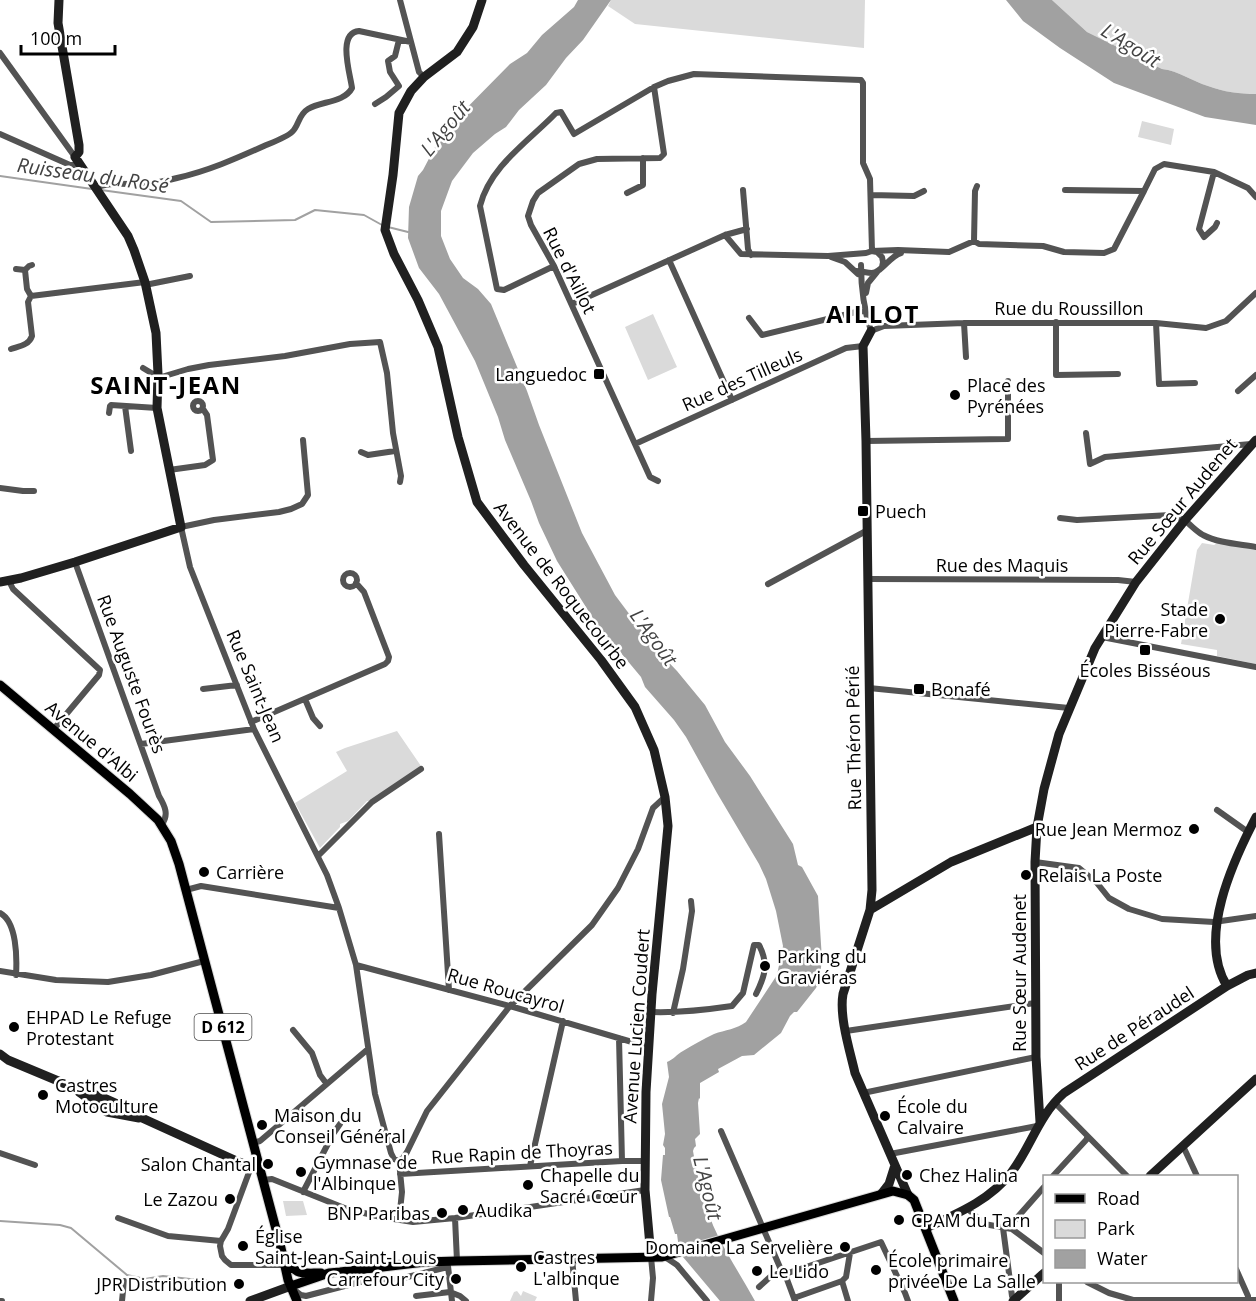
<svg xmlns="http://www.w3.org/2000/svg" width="1256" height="1301" font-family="'Open Sans',sans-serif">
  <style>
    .green { fill: #dadada }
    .water { fill: #a1a1a1 }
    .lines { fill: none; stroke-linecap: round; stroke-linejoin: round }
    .stream { stroke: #a1a1a1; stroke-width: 2 }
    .primary-casing { stroke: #dbdbdb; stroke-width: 11 }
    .street { stroke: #535353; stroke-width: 6 }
    .secondary { stroke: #202020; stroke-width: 9 }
    .primary { stroke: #000; stroke-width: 9 }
    .poi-dot { fill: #000; stroke: #fff; stroke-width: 2 }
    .labels { text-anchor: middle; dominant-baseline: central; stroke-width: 5; stroke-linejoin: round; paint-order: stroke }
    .shield { fill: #fff; stroke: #4c4c4c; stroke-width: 1.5 }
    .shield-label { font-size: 16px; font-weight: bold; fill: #000 }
    .street-label { font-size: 18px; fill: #000; stroke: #fff }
    .poi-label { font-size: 18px; fill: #000; stroke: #fff; text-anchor: start }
    .water-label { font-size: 20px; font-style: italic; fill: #424242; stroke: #fff }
    .district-label { font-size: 24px; font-weight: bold; letter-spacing: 1.5px; fill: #000; stroke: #fff }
  </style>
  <rect width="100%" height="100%" fill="#fff"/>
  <!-- green -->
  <path class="green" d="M611,0H865L864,48L635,24L608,6Z
    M1052,0H1256V94C1240,94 1224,92 1208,86C1192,81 1179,71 1162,69L1087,32Z
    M1142,121L1174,129L1171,145L1138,137Z
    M653,314L677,367L648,380L625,327Z
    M1219,542L1256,549V664L1217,656V650L1181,644L1197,550L1202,543L1214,545Z
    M397,731L421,766L371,801H367L348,821L340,824V827L320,848L295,803L347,771L336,752L345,748Z
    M283,1201H303L307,1215L286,1216Z
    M517,1291L521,1296L523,1291L537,1297L535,1301H510L514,1292Z"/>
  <!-- water -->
  <path class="water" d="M578,0H611L583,40L566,58L546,85L519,110L506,127L495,134L473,153L452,181L441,211V236L450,259L463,278L478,289L491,304L527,391L539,425L582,533L615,595L654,647L677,671L705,705L725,742L750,776L793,844L798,865L802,867L818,896L822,960L819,981L816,988L797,1012H794L790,1016L781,1033L754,1055L742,1056L718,1069L719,1072L700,1083V1099L699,1098L698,1103L700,1134L695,1139L696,1146L694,1148L693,1151C698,1180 705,1210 718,1236C729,1258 743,1279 755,1301H720L683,1257L679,1249L677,1234H675L670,1217H669L661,1180L663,1155H665V1148L663,1145L665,1134L662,1104L669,1077L667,1062C673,1060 677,1054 683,1051C693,1045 703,1039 714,1034C725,1030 737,1029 746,1022L777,975L783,946L776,911L766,879L759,864L717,793L686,737L674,720L645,687L641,677L596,623L557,561L539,523L531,501L505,440L498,417L475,361L439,294L419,268L408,238L409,207L418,176L423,170L443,132L510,64L527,53L542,35L574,7Z
    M1006,0H1052L1087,32L1162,69C1179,71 1192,81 1208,86C1224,92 1240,94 1256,94V125L1205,117L1114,83L1060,48L1023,21Z"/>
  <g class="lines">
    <!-- stream -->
    <path class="stream" d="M0,176L92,189
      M101,190L181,201L211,222L295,220L315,210L364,215L382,225
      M388,227L408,232
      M0,1221L60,1225L71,1228L127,1275L145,1279L163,1276L208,1281"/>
    <defs>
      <path id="primary" d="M0,685L130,794L158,820L171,841L179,864L281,1248L288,1280L297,1301
        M286,1257C295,1276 301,1273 321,1273
        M291,1286L329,1273L340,1272L425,1262L457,1261L662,1257L893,1191L908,1195L914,1200L954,1301"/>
    </defs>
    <!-- primary casing -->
    <use href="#primary" class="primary-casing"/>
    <!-- street -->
    <path class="street" d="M400,0L419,72L424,77
      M0,53L75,157
      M654,87L664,154L660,158L597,159L579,164L538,193L533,201L528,216L531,225L554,266L650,477L658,481
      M375,104L386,97L399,86L390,72L388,61L395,56L399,40
      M0,134L70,165H81
      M1214,172L1199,229L1204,237L1215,227L1217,223
      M96,188C112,180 133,186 150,184C159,182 169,180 177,178C208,171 235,159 264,146C271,143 287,137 292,132C299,126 298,115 308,109C321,101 344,103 352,88C350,73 337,33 359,31L411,42
      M743,190L748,249L751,255
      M1144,191L1155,169L1164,164L1214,172L1248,188L1256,197
      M627,193L643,185V158
      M871,195L914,196L924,191
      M725,235L741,254L828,256L866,253L872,251L877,252L882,257L883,262L882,267
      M974,241L975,191L977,186
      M831,257L845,262L858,274
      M669,260L732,400
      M861,265C861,287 864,310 871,331L884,326L964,323H1156L1206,328L1226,321L1256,293
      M554,266L504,290L497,289L480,206C490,166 529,141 556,113L561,112L574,134L654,87L668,81L694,74L861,80L863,83V163L870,179L872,251L898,250L949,252L974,241L979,244L1043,246L1064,252L1104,253L1114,249L1144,191L1065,190
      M16,269L25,270L29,266L32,265
      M25,270L27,289L31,296
      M856,271C861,271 867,273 872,273C882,272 890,256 901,253
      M145,285L190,276
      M866,293L868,283L877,272
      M572,304L725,235L747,229
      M749,318L762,335L856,312L865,311
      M1056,322V375L1118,374
      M964,323L966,357
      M1156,323L1159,384L1195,383
      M11,349C20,346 29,345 32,336L28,302L31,296L145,282
      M143,368L153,374H158
      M158,378L188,369L209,365L285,356L350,344L380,342L387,373L393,433L401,476L400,482
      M1238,391L1256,375
      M193 406a5 5 0 1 1 10 0a5 5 0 1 1-10 0Z
      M125,406L131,451
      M109,413L110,406L111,405L157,408
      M1086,433L1090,464L1105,457L1251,444
      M303,440L308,495L302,504L291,509L279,512L214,520L181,527L190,567L254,729L327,875L339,908L356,965L375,1094L391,1153L394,1159L399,1161L402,1192L399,1220
      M866,441L1008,439V381
      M635,444L846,348L863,346
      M361,452L368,455L395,451
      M169,470L205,465L213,460L207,415L203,409
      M0,488L23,491H34
      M1060,518L1077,520L1171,515C1187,518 1191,528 1203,535C1218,543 1239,544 1256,547
      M75,562L159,796C165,806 169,815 162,824
      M343 580a7 7 0 1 1 14 0a7 7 0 1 1-14 0Z
      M868,579L1118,580L1136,582
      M9,581L13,589L100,670L99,675L53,730
      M768,584L866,531
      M1102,637L1256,667
      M869,688L1069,708
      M203,689L237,685
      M305,699L313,718L320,726
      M251,722L385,664L388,661L389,657L364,592L356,583
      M141,744L254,729
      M1217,810L1248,832
      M439,834L449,990
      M318,856L372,802L421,769
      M1035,862L1079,868L1097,883L1109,898L1129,909L1162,919L1214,922L1256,916
      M186,890L201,886L339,908
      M0,913C17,922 17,958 16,975
      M356,965L510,1006L649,1047
      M0,971L56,980L108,982L151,975L204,961
      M651,1012C679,1013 705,1010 732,1006L743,993L754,945H759C769,964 765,976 756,994
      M673,1013L683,969L692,911L691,901
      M293,1030L312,1053L320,1075L326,1083
      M846,1031L1035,1003
      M619,1038L622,1161
      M863,1093L1036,1057
      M1055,1103L1127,1176
      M721,1131L782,1272L785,1274L795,1301
      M253,1143L260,1141L368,1049
      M1183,1146L1197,1176
      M0,1153L35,1165
      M890,1154L1037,1126
      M399,1161L403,1158L407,1152L427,1111L510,1006L592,925L618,888L638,849L653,808L665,797
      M530,1166L563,1021
      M251,1167L228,1229L221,1241L220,1246L222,1256L225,1260L231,1265H284
      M400,1174L622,1161H645
      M1053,1176L1087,1139V1136
      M263,1180L272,1179L347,1209L381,1217L413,1222L455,1218L645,1190
      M303,1192L333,1134L340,1124
      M968,1209L984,1224L1012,1229L1044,1253
      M118,1218L168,1236L221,1241
      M455,1218L457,1261
      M1003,1228L1012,1296L1015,1299
      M1008,1228L1044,1187
      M665,1257L677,1265L707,1301
      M572,1258L576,1301
      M448,1266L452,1301
      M1236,1269L1248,1296V1300
      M785,1274L881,1242L905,1293L908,1301
      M842,1281L848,1301
      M1087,1282L1109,1293L1133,1300H1256
      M759,1287L770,1277L782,1272
      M292,1288L301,1295L306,1296L360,1282L399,1279L448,1267
      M416,1296L450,1292L460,1296L466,1301
      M794,1298L842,1281L846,1277L850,1253
      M0,1301H2
      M122,1301L124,1281
      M651,1301L653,1278L651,1257
      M1059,1301V1282"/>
    <!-- secondary -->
    <path class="secondary" d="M482,0L473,27L457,52L424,77L411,91L399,113L393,175L385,230L394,254L418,300L438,347L458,437L477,502L524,565L601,660L635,707L654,750L665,797L668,826L652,994L646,1092L645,1190L651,1257
      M871,331L863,346L866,441L872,890L870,910L843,994C839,1017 850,1051 855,1073L908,1195
      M0,582L21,578L75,562L181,527L157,408L158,374L156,333L145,282L134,250L128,236L75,157L79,152V145L58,23L59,0
      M870,910L951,862L1037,827
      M1227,986C1197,938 1233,861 1256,817
      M0,1054L8,1060L75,1088L102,1097L122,1106L142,1118L239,1162L251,1167L259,1165
      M79,1092L107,1112L139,1118
      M1040,1122L1036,1057L1035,862L1037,827L1044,789L1059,734L1095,648L1136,582L1185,520L1256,440
      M1150,1176L1256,1079
      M882,1193L889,1184L895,1165
      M926,1228C956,1214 989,1201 1011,1173C1031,1147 1038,1116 1064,1093L1227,986L1248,975L1256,973
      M250,1301L291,1286
      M1013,1301L1044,1273"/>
    <!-- primary -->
    <use href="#primary" class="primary"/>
  </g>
  <!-- markers -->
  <g class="poi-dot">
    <rect x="593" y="368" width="12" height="12" rx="3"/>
    <circle cx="955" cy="395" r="6"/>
    <rect x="857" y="505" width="12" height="12" rx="3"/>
    <circle cx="1220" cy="619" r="6"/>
    <rect x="1139" y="644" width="12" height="12" rx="3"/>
    <rect x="913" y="683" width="12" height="12" rx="3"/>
    <circle cx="1194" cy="829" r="6"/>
    <circle cx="204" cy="872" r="6"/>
    <circle cx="1026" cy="875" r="6"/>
    <circle cx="765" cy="966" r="6"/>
    <circle cx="14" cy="1027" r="6"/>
    <circle cx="43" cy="1095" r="6"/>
    <circle cx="885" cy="1116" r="6"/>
    <circle cx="262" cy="1125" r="6"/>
    <circle cx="268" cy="1164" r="6"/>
    <circle cx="301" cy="1172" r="6"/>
    <circle cx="907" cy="1175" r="6"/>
    <circle cx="528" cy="1185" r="6"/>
    <circle cx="230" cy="1199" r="6"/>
    <circle cx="463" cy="1210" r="6"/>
    <circle cx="442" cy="1213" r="6"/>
    <circle cx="899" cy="1220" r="6"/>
    <circle cx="243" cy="1246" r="6"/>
    <circle cx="845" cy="1247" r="6"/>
    <circle cx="521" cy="1267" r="6"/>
    <circle cx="876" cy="1270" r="6"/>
    <circle cx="757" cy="1271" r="6"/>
    <circle cx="456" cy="1279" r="6"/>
    <circle cx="239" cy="1284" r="6"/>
  </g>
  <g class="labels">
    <!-- shield labels -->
    <rect class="shield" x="194.5" y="1014" width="57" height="26" rx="4.5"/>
    <g class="shield-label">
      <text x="223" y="1027">D 612</text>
    </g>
    <!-- street labels -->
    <g class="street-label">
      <text transform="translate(570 270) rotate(63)">Rue d'Aillot</text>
      <text x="1069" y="308">Rue du Roussillon</text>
      <text transform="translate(742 379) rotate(-24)">Rue des Tilleuls</text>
      <text transform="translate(1182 501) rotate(-50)">Rue Sœur Audenet</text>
      <text x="1002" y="565">Rue des Maquis</text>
      <text transform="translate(562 585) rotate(52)">Avenue de Roquecourbe</text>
      <text transform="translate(132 674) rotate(70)">Rue Auguste Fourès</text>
      <text transform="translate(256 686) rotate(67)">Rue Saint-Jean</text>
      <text transform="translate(853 738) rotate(-91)">Rue Théron Périé</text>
      <text transform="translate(92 741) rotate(40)">Avenue d'Albi</text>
      <text transform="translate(1019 973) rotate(-90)">Rue Sœur Audenet</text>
      <text transform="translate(506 990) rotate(16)">Rue Roucayrol</text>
      <text transform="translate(636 1026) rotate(-86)">Avenue Lucien Coudert</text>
      <text transform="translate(1134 1028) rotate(-33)">Rue de Péraudel</text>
      <text transform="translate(522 1152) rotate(-3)">Rue Rapin de Thoyras</text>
    </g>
    <!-- poi labels -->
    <g class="poi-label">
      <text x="587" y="374" text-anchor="end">Languedoc</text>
      <text x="967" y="385">Place des<tspan x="967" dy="21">Pyrénées</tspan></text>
      <text x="875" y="511">Puech</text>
      <text x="1208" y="609" text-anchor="end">Stade<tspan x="1208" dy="21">Pierre-Fabre</tspan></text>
      <text x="1145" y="670" text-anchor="middle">Écoles Bisséous</text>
      <text x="931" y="689">Bonafé</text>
      <text x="1182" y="829" text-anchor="end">Rue Jean Mermoz</text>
      <text x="216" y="872">Carrière</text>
      <text x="1038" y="875">Relais La Poste</text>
      <text x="777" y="956">Parking du<tspan x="777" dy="21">Graviéras</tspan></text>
      <text x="26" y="1017">EHPAD Le Refuge<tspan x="26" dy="21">Protestant</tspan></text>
      <text x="55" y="1085">Castres<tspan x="55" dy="21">Motoculture</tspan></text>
      <text x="897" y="1106">École du<tspan x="897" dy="21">Calvaire</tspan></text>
      <text x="274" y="1115">Maison du<tspan x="274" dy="21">Conseil Général</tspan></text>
      <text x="313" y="1162">Gymnase de<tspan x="313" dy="21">l'Albinque</tspan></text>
      <text x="256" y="1164" text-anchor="end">Salon Chantal</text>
      <text x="540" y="1175">Chapelle du<tspan x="540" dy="21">Sacré Cœur</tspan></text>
      <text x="919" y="1175">Chez Halina</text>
      <text x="218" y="1199" text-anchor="end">Le Zazou</text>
      <text x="475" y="1210">Audika</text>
      <text x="430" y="1213" text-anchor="end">BNP Paribas</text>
      <text x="911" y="1220">CPAM du Tarn</text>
      <text x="255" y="1236">Église<tspan x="255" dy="21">Saint-Jean-Saint-Louis</tspan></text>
      <text x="833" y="1247" text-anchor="end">Domaine La Servelière</text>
      <text x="533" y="1257">Castres<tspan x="533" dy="21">L'albinque</tspan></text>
      <text x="888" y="1260">École primaire<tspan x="888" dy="21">privée De La Salle</tspan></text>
      <text x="769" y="1271">Le Lido</text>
      <text x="444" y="1279" text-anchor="end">Carrefour City</text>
      <text x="227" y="1284" text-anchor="end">JPR Distribution</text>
    </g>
    <!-- water labels -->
    <g class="water-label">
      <text transform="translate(1131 45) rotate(32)">L'Agoût</text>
      <text transform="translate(445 128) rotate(-50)">L'Agoût</text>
      <text transform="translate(93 175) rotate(8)">Ruisseau du Rosé</text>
      <text transform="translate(654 637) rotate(54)">L'Agoût</text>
      <text transform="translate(708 1188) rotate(76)">L'Agoût</text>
    </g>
    <!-- district labels -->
    <g class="district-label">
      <text x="873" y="313">AILLOT</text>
      <text x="166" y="384">SAINT-JEAN</text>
    </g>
  </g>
  <!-- legend -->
  <rect x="1043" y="1175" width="195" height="108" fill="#ffffff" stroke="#999999" stroke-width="1.5"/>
  <rect x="1055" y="1194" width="30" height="9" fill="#000000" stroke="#999999" stroke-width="1.5"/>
  <text x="1097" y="1205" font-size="18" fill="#000000">Road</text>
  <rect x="1055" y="1220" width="30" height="18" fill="#dadada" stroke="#999999" stroke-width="1.5"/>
  <text x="1097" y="1235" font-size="18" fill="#000000">Park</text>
  <rect x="1055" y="1250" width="30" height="18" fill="#a1a1a1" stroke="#999999" stroke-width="1.5"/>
  <text x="1097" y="1265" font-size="18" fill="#000000">Water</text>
  <!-- scale -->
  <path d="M21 45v9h94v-9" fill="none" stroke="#000000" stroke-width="3"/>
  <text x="30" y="45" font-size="18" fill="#000000" stroke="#ffffff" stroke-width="4.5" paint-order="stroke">100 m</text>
</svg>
